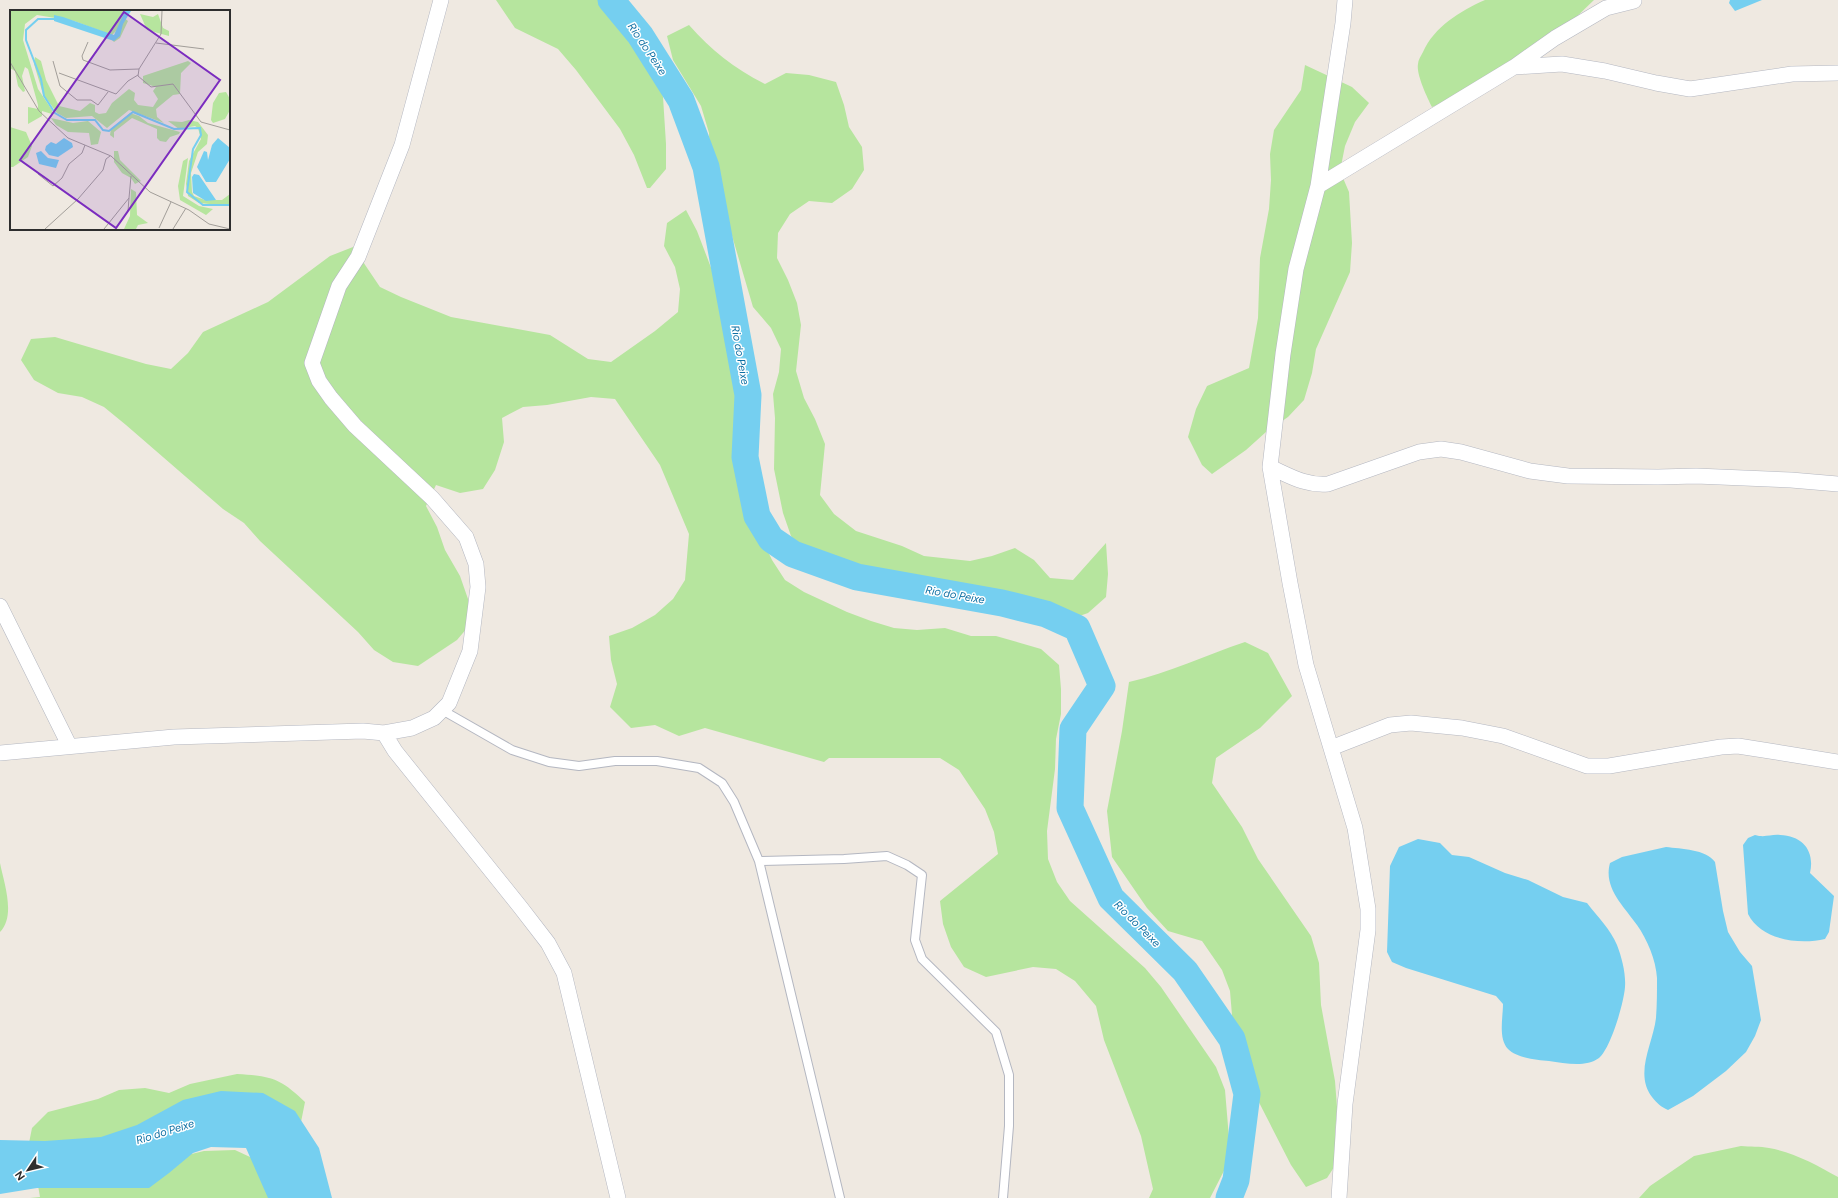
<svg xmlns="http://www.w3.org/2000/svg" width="1838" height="1198" font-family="Figtree,sans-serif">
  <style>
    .green { fill: #b6e59e }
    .water { fill: #75cff0 }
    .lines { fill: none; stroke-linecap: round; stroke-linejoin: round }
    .river { stroke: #75cff0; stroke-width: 27 }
    .lane-casing { stroke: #b4b7c1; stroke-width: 10 }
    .street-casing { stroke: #b4b7c1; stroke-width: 16 }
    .lane { stroke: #fff; stroke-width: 8 }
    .street { stroke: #fff; stroke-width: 15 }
    .labels { text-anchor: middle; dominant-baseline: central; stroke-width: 3; stroke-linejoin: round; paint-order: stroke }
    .water-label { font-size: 11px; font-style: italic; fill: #0d6fa3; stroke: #fff }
    .inset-river { fill: none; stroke: #75cff0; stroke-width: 2 }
    .inset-road { fill: none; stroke: #a29e99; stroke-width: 1 }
    .view { fill: #7b2cbf; fill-opacity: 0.15; stroke: #7b2cbf; stroke-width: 2 }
    .inset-edge { fill: none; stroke: #2e2e2e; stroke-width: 2 }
  </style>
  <rect width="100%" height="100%" fill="#efe9e1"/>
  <!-- green -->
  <path class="green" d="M496,0H612L649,51L658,74L663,97L666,144V169L650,188H647L634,155L620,129L576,70L558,49L515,28Z
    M1485,0H1594L1568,25L1452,99L1432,107C1427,97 1416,74 1418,64C1418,60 1421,56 1423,52C1434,27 1460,11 1485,0Z
    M689,25C711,50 735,69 765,84L786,73L809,75L836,82L844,105L849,127L862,147L864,170L852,189L832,203L809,201L790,214L778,233L777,258L788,280L797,303L801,325L796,371L804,398L815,419L825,444L820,495L834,514L856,531L902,546L924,556L970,561L992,556L1015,548L1034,560L1050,578L1073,580L1106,543L1108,574L1106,597L1088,613L1065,621L1042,619L1020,613L951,606L924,599L826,570L805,555L791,536L783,513L774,469L775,418L773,394L779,372L781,349L771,328L753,307L710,161L709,133L701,106L673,60L667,36Z
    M1305,65L1352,87L1369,103L1355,122L1345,146L1340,171L1349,192L1352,243L1350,272L1316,349L1312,373L1304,400L1288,417L1266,432L1246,450L1212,474L1202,465L1188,437L1196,409L1207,386L1249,368L1258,318L1260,258L1269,209L1271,180L1270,154L1274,130L1301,90Z
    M686,210L697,231L723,299L735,349L734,374L739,396L736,423L740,445L741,495L772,560L785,580L804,592L847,612L871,621L894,628L917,630L945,628L971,636H996L1041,649L1059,665L1061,689V714L1056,739L1055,769L1047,831L1048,859L1057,882L1070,901L1145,968L1161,987L1216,1067L1225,1090L1229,1138L1228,1163L1210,1198H1149L1153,1189L1141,1136L1104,1040L1096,1006L1075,981L1056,969L1033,967L986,977L964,967L951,947L943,924L940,901L998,854L994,832L985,809L959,770L940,758H829L824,762L705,728L679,736L655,725L631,728L610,707L617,684L611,660L609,636L632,628L655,615L673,599L685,580L689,534L660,465L615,399L591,397L547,405L523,407L502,418L504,442L495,470L483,489L460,493L436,485L426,506L437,527L445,550L460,576L468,599L473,621L457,640L418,666L393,662L374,650L358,632L260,541L244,523L223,509L126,425L104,407L82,397L58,393L34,380L21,360L31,339L55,337L146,364L171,369L188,353L203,332L268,302L330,256L353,247L380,287L401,297L451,317L550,335L588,359L611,362L655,331L678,312L680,289L675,267L664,246L667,223Z
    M1245,642L1268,653L1292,696L1260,728L1216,758L1212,783L1242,827L1258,859L1311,936L1319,963L1321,1005L1335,1081L1337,1107L1335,1135L1340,1158L1327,1178L1306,1187L1291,1165L1246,1077L1233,1027L1230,991L1222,970L1202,941L1168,931L1147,908L1112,857L1107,811L1122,731L1129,682C1169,673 1206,655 1245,642Z
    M0,863C4,883 16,916 0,932Z
    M237,1074C271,1076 280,1078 305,1102L300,1127L228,1123L183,1156L204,1151L235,1150L259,1161L284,1198H30L40,1197L36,1174L27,1153L32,1128L48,1112L98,1099L119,1090L145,1088L169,1093L190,1084Z
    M1741,1146C1750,1147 1760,1146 1769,1148C1793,1152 1817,1165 1838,1177V1198H1639L1650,1186L1694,1156Z"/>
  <!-- water -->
  <path class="water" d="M1730,0H1762L1735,11L1729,3Z
    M1755,835C1765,838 1771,834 1780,835C1803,836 1815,851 1810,873L1834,896L1829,932L1825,939C1799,945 1761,940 1748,914L1743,845L1748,838Z
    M1418,839L1440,843L1452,855L1469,857L1505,873L1528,880L1563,897L1587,903C1597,916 1611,930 1617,945C1622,958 1626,974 1625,987C1624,1002 1611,1048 1599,1058C1585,1068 1565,1063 1549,1061C1537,1060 1517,1058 1508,1049C1498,1038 1503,1018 1503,1004L1496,996L1406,968L1392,962L1387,952L1390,866L1399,847Z
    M1666,847C1681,849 1706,849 1715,862L1723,911L1728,932L1740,952L1752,966L1761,1020L1755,1036L1746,1052L1726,1071L1693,1096L1668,1110C1661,1107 1657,1103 1652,1097C1634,1073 1653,1044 1656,1018C1657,1005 1657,991 1657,978C1656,960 1647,939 1637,925C1624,906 1603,888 1610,863L1622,857Z
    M221,1091L263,1093L295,1111L319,1148L332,1198H268L246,1148L211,1147L193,1153L169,1173L149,1188H37L0,1194V1140L45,1141L101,1137L137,1125L183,1100Z"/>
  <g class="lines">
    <!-- river -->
    <path class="river" d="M611,0L640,35L681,100L706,167L748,395L745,457L757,516L771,539L793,554L857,577L1002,603L1046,614L1077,628L1102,686L1073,729L1070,808L1111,898L1185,971L1232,1039L1247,1094L1236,1180L1229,1198"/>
    <defs>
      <path id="lane" d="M442,710L512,750L549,762L579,766L615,761H657L699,768L722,783L734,802L759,861L840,1198
        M759,861L844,859L887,856L907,865L922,875L915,940L922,959L996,1032L1009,1075V1126L1003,1198"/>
      <path id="street" d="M1514,67L1555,38L1606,8L1634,1
        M1318,186L1514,67L1562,64L1605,71L1656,83L1690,89L1792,74L1838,73
        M1270,467C1290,476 1306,486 1328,484L1419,452L1441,449L1461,452L1530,471L1568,476L1658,477L1696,476L1791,480L1838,484
        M0,606L69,745
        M384,733L395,751L521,908L548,943L564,973L618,1198
        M1331,748L1390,725L1411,723L1462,728L1503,736L1587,766H1609L1721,747L1738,746L1838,762
        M0,753L174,737L363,731L384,733L412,728L434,718L449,703L470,651L478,587L476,564L466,537L432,498L355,426L331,398L319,381L312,363L339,286L358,257L402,145L441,0
        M1339,1198L1345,1104L1368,930V909L1355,828L1306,665L1290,583L1270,467L1283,354L1296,269L1318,186L1343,23L1345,0"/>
    </defs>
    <!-- lane casing -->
    <use href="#lane" class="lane-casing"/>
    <!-- street casing -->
    <use href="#street" class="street-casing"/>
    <!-- lane -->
    <use href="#lane" class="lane"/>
    <!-- street -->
    <use href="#street" class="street"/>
  </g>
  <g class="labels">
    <!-- water labels -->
    <g class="water-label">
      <text transform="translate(647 49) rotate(56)">Rio do Peixe</text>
      <text transform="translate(740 355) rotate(80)">Rio do Peixe</text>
      <text transform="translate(955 595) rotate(10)">Rio do Peixe</text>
      <text transform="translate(1137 924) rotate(45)">Rio do Peixe</text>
      <text transform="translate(165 1132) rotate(-17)">Rio do Peixe</text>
    </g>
  </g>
  <!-- overview -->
  <g transform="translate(10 10)">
    <rect width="220" height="220" fill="#efe9e1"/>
    <path d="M0,1H114L112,6L118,11L110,28L104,32L102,30L107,25V20L102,25L64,11L27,5L15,14L13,30L28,79L42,100V104L32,101V106L18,114V97L28,99V95L18,59L15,57L12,66L15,81L13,82L8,76L5,61L0,58ZM130,4L143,7L148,4L153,18L159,21V26L137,20ZM25,47L31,51L36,70L49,96L70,101L80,93L85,95V102L89,104L96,103L102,93L119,79L125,83L124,90L128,95L143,97L148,89L143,81L146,77L133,73V66L178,51L181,53L171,63L170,84L163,85L146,99L147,107L154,113L119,100L97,118L82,106L56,108L47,103L33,84L24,54ZM216,82L220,89V100L215,109L203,113L201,110L203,93L209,83ZM120,103L129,106L138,113L170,122L169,124L160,127L156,132L150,131L147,128V119L122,108L104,122V128L100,125L101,119ZM41,108L63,113L78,111L91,122L88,134L81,135L79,123L58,122L46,115ZM179,110L188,112L198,125L197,134L188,142L181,163L182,182L184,186L195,190H212L220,184V196L189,193L178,186L176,174L179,151L191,129L188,118L185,116L169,119L158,111L172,112ZM0,117L16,122L22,136L18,147L3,157H0ZM104,141H108L110,150L131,171L125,174L121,168L112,163L104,152ZM178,148L173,186L189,196L203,199L196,205L170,190L168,176L173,151ZM121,179L126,182L127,205L138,213L128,215L126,219H114L120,206Z" fill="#b6e59e"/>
    <path d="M115,1H121L113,14L110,26L104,31L44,11V5L53,7L104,25ZM54,128L62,133L63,137L48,147L39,145L35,140L36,136L41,132L46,134ZM208,128L220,138V149L206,172H196L187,157L194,141L197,142L198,150L202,135ZM31,141L38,148L49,150L46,158L29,154L26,143ZM184,164L189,165L206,190L196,191L183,183L182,167Z" fill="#75cff0"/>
    <path class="inset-river" d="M47,9H28L16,20V30L31,69L34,86L45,103L57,110H85L93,120L99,121L123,102L164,119L190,118L191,125L183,139L177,182L193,195H220"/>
    <path class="inset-road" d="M152,1L151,24L129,59L128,66L141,77L163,74L191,112L220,120M78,32L72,46L73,50L100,60L129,59M146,33L194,39M43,51L50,76L67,90H81L88,95L98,82M0,52L29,101L58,128L101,146L140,182L179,200L199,214L220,219M49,63L106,84L118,71L128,65M28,164L43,176L52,168L59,154L72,143L75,135M118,201L119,188M149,218L161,192M35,219L68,189L93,160L96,149L100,146M94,219L119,188L121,166M163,219L176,198"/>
    <path class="view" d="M114,2L210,70L106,218L10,150Z"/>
    <rect width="220" height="220" class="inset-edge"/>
  </g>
  <!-- north arrow -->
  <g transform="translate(28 1170) rotate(235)" stroke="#ffffff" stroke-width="3" paint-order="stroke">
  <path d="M0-3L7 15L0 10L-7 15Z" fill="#2e2e2e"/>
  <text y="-6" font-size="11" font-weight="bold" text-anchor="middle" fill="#2e2e2e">N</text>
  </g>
</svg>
